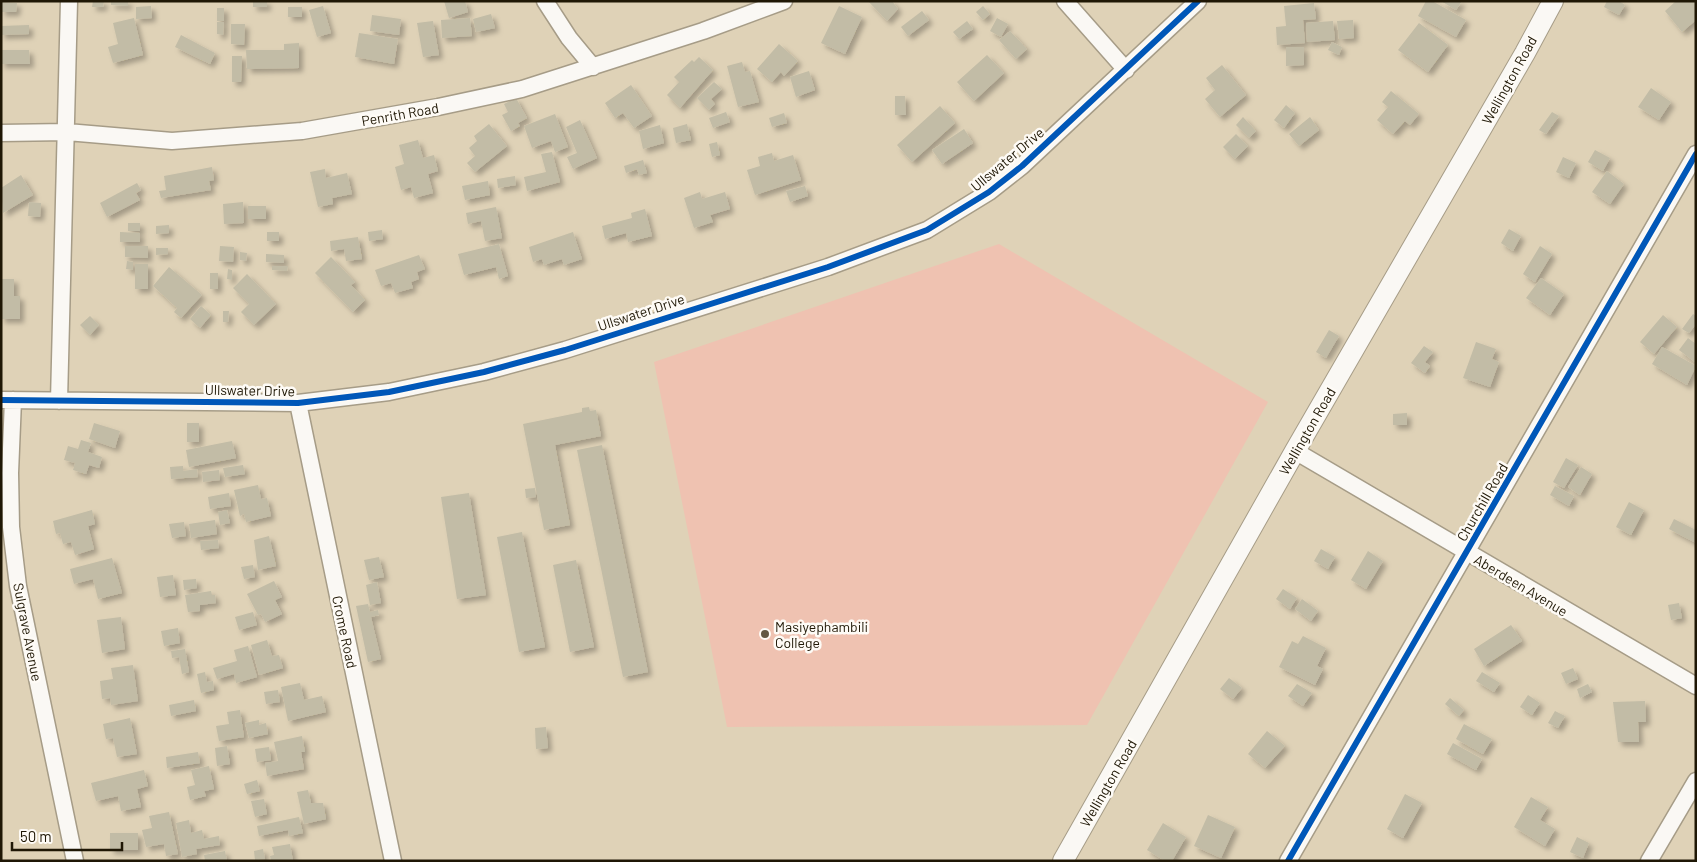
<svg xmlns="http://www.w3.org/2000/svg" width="1697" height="862" font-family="Barlow,sans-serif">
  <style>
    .green { fill: #efc2b1 }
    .building { fill: #c2bca6; filter: url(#shadow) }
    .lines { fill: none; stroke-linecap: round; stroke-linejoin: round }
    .minor-casing { stroke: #a69c87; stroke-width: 19 }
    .major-casing { stroke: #a69c87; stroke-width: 22 }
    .minor { stroke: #faf8f4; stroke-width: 16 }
    .major { stroke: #faf8f4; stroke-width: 20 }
    .cycleway-casing { stroke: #fefbf6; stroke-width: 9 }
    .cycleway { stroke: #0057b8; stroke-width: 6 }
    .poi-dot { fill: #625843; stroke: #fefbf6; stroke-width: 2 }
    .labels { text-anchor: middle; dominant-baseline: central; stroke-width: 5; stroke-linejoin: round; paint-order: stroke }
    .street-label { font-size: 14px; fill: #1f1705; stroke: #fefbf6 }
    .poi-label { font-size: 14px; fill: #1f1705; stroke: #fefbf6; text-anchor: start }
  </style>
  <defs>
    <filter id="shadow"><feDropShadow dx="4" dy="4" stdDeviation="2.5" flood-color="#0004"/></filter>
  </defs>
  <rect width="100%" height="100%" fill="#dfd2b7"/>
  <!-- green -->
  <path class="green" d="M999,244L1268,402L1087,725L727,727L654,362Z"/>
  <!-- building -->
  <path class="building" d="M93,1H104L103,7H92Z
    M111,1H128V6L111,5Z
    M253,1H267V7H253Z
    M444,1H465L468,12L449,18Z
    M868,1H892L898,9L887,21Z
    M1426,1H1432L1466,20L1456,37L1418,16Z
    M1441,1H1462L1456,10Z
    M1607,1H1619L1625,5L1619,15L1604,7Z
    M1676,1H1694L1696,4V20L1682,32L1665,11Z
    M2,2L17,3L16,12H1Z
    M1314,3L1316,19L1303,20L1305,43L1277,45L1276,27L1286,26L1284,6Z
    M151,6L152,18L136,19V7Z
    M323,6L331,33L317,37L309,10Z
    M839,6L862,17L845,54L821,43Z
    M983,6L990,14L983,20L976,12Z
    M288,7H302V17H288Z
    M217,8H224V21H217Z
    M922,11L929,20L908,36L901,27Z
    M491,14L495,28L476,32L473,19Z
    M372,15L401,19L399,35L370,31Z
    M134,18L143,55L113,63L108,47L118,44L113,23Z
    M470,18L472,36L442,38L441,20Z
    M997,18L1008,24L1001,37L990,31Z
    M1353,20L1354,38L1339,39L1337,21Z
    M433,21L439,55L423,57L417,23Z
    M967,21L973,29L959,39L953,32Z
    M1333,21L1335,40L1307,42L1306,23Z
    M217,22H224L223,35L217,34Z
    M1419,23L1448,45L1428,72L1398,50Z
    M231,24H245L244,45L231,44Z
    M29,25V34L1,35V26Z
    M1010,31L1027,49L1016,59L999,40Z
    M359,33L398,39L394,64L355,57Z
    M181,35L215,53L210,64L175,47Z
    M1332,42L1342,47L1339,55L1328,50Z
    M299,43V68L247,69L246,50H284V44Z
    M779,44L798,61L784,76L781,72L772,82L757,69Z
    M1286,47H1304V65L1286,66Z
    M1,50H29L30,64H1Z
    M987,55L1004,73L974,101L957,82Z
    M232,56H242L241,82H232Z
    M699,57L713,70L680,108L667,95L679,82L674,77L692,60L694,62Z
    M742,62L745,72L750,71L759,102L738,107L727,66Z
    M1222,65L1246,95L1220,117L1205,99L1215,90L1206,78Z
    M809,71L815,90L796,97L790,77Z
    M714,82L722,89L711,99L715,104L709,110L697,98Z
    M631,85L652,116L634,128L623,113L615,118L605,103Z
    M1651,88L1671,102L1659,120L1638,107Z
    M1391,91L1419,114L1410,125L1405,121L1393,134L1377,120L1388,107L1382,102Z
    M895,96H905L906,115H895Z
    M516,98L527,118L518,123L520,126L511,131L502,115L508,112L504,104Z
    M1286,105L1295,113L1284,128L1274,120Z
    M940,106L955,123L912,162L897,145Z
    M726,112L730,122L713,128L709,118Z
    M1552,112L1559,116L1546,134L1539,130Z
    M784,113L787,123L772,127L769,118Z
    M555,114L568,147L555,152L551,141L532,148L524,126Z
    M1243,117L1256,131L1249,138L1236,125Z
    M1310,117L1319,130L1299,146L1289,134Z
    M580,120L597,158L573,169L567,157L577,153L566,127Z
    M489,124L507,146L475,172L467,163L475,156L469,148L477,141L474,136Z
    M687,124L691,140L676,143L673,128Z
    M660,125L664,143L643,149L639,131Z
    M964,129L973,143L942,164L932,150Z
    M1236,134L1248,146L1235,159L1223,147Z
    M418,140L423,158L434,155L438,171L428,174L433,193L414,198L411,187L401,190L395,167L404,164L399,145Z
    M717,142L720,155L712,157L709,144Z
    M1595,150L1610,158L1603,171L1588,162Z
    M552,152L560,182L527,191L524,177L546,172L541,154Z
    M772,153L774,161L793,155L801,180L755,195L747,170L760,166L758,157Z
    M1563,157L1576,163L1569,178L1556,172Z
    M643,160L647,173L639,175L637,169L626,173L624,166Z
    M212,167L214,180L209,181L211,190L161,198L159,191L166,190L164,176Z
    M325,169L326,178L347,173L352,194L332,198L333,204L318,207L310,172Z
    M1607,171L1624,184L1610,204L1592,192Z
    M21,175L33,195L3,213L1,188Z
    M515,176L516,185L498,188L497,179Z
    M488,181L490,195L465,200L462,186Z
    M137,183L141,190L136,193L140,200L107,217L100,203Z
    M805,186L808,196L790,202L786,191Z
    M700,192L702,199L725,192L730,209L710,215L713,222L694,228L684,198Z
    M29,202L41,203L40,217L28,216Z
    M243,202L244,223L224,224L223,204Z
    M248,206H266V219H248Z
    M496,207L502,238L485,241L481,221L468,224L466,213Z
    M645,209L652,236L628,242L626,233L605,239L602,226L632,218L631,213Z
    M128,223H140V231H128Z
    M169,225V233L156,234V226Z
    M1509,229L1521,236L1513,251L1501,243Z
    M382,230L383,239L369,241L368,232Z
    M120,232L140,233V242H120Z
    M267,232H279V241H267Z
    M573,232L582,259L564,265L562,259L544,265L542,259L533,262L529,247Z
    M358,237L362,259L346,261L344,249L331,251L330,241Z
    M499,244L508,276L499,279L496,267L464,275L458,254Z
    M125,246H148V258L125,257Z
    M220,246L234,247L233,262L219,261Z
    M1540,246L1552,254L1535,282L1523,274Z
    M156,248H168V254L156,255Z
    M240,252L247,253L246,261L240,260Z
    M266,254L284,255V263L266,262Z
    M419,255L425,269L417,272L419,279L411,282L413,288L395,293L391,283L381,286L375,270Z
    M331,257L355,282L351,285L365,300L353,312L315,273Z
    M127,261L133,262V270L126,269Z
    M135,264H148V289H135Z
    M272,266H288L287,271L272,270Z
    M169,267L202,295L181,318L174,312L177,308L153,286Z
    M228,269L232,270V280L227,279Z
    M210,273H218V289H210Z
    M247,274L276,304L254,325L241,312L249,304L233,288Z
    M1541,278L1564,294L1550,315L1526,298Z
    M1,279H14V296H20V319H1Z
    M201,306L211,315L200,328L190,319Z
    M223,311H229L228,322H223Z
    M1693,314L1696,316V324L1689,333L1682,329Z
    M1663,315L1677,327L1654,354L1640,342Z
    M90,316L99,325L90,335L80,325Z
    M1329,330L1339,336L1326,358L1316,352Z
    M1688,338L1696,344L1695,362L1679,350Z
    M1476,342L1496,349L1492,359L1499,362L1490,387L1463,378Z
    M1424,346L1433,352L1425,362L1430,366L1425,373L1411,363Z
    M1662,347L1696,366L1687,385L1652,364Z
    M589,407L590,411L596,410L601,436L555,445L570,525L544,530L523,424L582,412V408Z
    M1407,413V425H1393V414Z
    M94,423L120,431L115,448L89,439Z
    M187,423H199V442H187Z
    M81,440L91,443L88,452L102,457L99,468L89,465L86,474L73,470L75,463L64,460L68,446L78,449Z
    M232,441L236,458L189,467L186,450Z
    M602,445L648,672L623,677L577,450Z
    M1566,458L1578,465L1564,488L1553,482Z
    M243,465L245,474L225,477L223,468Z
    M183,466V471L197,469L198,477L171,479L170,467Z
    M1581,467L1592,474L1580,495L1568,487Z
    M219,470L220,480L203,482L202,472Z
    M258,485L261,499L267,498L271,516L246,522L244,514L240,516L234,490Z
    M1555,486L1574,496L1569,506L1550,495Z
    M535,488L536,497L526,498L525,489Z
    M229,493L231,506L210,509L208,497Z
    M469,493L486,595L457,599L441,497Z
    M1629,502L1644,510L1631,535L1616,527Z
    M92,510L95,524L88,526L94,549L75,555L71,542L63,544L60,533L56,534L53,521Z
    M227,510L230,523L220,525L218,512Z
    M1674,519L1696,530V543L1669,529Z
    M215,520L217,534L191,538L189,524Z
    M184,522L186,536L172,538L169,524Z
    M522,532L545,647L519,652L497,537Z
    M269,536L276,566L258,570L254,540Z
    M218,540L219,548L201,550L200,541Z
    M1321,549L1335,557L1328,569L1314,561Z
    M1368,551L1383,561L1366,589L1351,580Z
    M379,557L384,577L369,580L364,560Z
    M112,558L122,593L98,599L93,579L74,584L70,569Z
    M576,560L594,647L570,652L553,565Z
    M253,565L255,577L244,579L241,567Z
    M173,575L176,595L160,597L157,577Z
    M196,579L197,588L184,590L183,580Z
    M274,581L282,597L275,600L282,614L265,622L261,614L258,615L247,594Z
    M377,582L381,603L370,605L366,585Z
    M1283,589L1297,598L1290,609L1276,599Z
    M211,591L212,595H215L216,603L200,605V611L188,612L185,595Z
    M1302,599L1318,611L1311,621L1295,609Z
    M1679,603L1682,618L1671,620L1668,605Z
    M368,604L370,612L378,610L379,615L371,617L381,659L368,662L356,606Z
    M253,612L257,625L239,630L235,617Z
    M121,617L125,649L102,653L97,620Z
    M1511,625L1522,641L1484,666L1474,649Z
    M178,628L180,643L164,646L161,631Z
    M1303,636L1326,648L1317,666L1323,669L1315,685L1279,667L1292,641L1298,644Z
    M267,640L272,656L279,655L283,668L259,675L251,645Z
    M248,646L257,677L236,683L234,674L217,679L213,668L237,661L234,650Z
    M185,649L189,672L182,674L179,657L172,658L171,651Z
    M133,665L138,701L111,705L110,698L102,699L100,681L113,679L111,668Z
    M1573,668L1578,679L1566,684L1561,673Z
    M205,672L207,682L213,681L214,690L201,693L197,674Z
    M1482,672L1500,683L1494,692L1476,681Z
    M1229,678L1242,688L1233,699L1220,689Z
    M300,683L304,700L322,696L326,712L288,721L281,687Z
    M1297,684L1312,693L1303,706L1288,696Z
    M1588,684L1592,692L1580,698L1577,689Z
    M278,690L280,702L266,704L264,692Z
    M1528,695L1540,703L1532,715L1520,707Z
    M1450,698L1464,710L1459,716L1445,704Z
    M194,700L196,711L171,716L169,705Z
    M1645,701L1646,722H1638L1639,742H1618L1613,702Z
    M240,710L244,737L219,741L216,726L229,724L227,712Z
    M1555,711L1565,716L1558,728L1548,723Z
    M130,718L137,754L117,757L113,738L106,739L103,724Z
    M259,720V725L266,723L268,734L249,738L245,723Z
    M1464,724L1492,739L1483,754L1456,739Z
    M546,727L548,748L536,749L535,728Z
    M1267,731L1285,746L1265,768L1248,754Z
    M302,736L305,752H301L304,769L267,776L265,763L278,761L274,742Z
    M1453,743L1482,759L1476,770L1447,754Z
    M227,746L230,764L217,766L215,748Z
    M269,747L271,760L257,762L255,749Z
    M198,752L200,763L167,768L166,757Z
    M209,766L214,789L204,791L206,796L190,800L187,787L195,785L191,770Z
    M144,770L148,786L137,789L141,807L121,811L118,796L96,801L91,783Z
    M257,780L260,791L247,794L244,784Z
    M308,790L311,803H323L326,819L304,824L297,792Z
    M1405,794L1422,803L1403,838L1387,829Z
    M1531,797L1548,807L1540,820L1555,829L1545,846L1514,827Z
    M264,799L267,814L255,817L251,801Z
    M169,812L178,854L166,856L164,844L146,847L142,830L152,828L149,816Z
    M1208,815L1235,827L1221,858L1194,846Z
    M299,817L303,833L289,836L288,830L259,836L257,826Z
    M189,820L191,833L202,830L204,839L219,836L220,845L196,849L197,854L182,857L176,823Z
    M1163,823L1186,837L1172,861H1165L1147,850Z
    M110,833H138V850H110Z
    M1577,837L1589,843L1583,858L1570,852Z
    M290,844L293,861H271L270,856L274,855L272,847Z
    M263,849L265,859L255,860L254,851Z
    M225,851L227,861H205L204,855Z"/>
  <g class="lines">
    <defs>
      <path id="minor" d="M545,1L569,38L593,67
        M1065,1L1126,70
        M1,133L67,132L172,141L302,131L438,107L522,89L703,31L784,1
        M1,400L298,403L389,392L484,372L565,350L828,267L927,230L989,192L1022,166L1198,1
        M13,400L10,473L11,527L18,586L75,861
        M59,401L69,1
        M298,403L393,861
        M1295,451L1696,686
        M1288,861L1696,154
        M1649,861L1696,781"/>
      <path id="major" d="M1063,861L1295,451L1525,53L1553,1"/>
    </defs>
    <!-- minor casing -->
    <use href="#minor" class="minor-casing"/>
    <!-- major casing -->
    <use href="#major" class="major-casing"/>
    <!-- minor -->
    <use href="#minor" class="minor"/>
    <!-- major -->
    <use href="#major" class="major"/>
    <defs>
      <path id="cycleway" d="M1,400L298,403L389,392L484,372L565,350L828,267L927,230L989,192L1022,166L1198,1
        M1288,861L1696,154"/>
    </defs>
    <!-- cycleway casing -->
    <use href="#cycleway" class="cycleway-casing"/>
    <!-- cycleway -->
    <use href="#cycleway" class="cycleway"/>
  </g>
  <!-- markers -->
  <circle class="poi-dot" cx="765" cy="634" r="5"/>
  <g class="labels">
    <!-- street labels -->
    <g class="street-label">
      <text transform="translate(1509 80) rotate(-61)">Wellington Road</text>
      <text transform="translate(400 114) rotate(-10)">Penrith Road</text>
      <text transform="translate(1007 159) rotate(-40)">Ullswater Drive</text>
      <text transform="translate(641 312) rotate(-18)">Ullswater Drive</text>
      <text transform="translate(250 390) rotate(1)">Ullswater Drive</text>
      <text transform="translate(1307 431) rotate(-60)">Wellington Road</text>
      <text transform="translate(1482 502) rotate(-60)">Churchill Road</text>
      <text transform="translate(1521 585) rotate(31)">Aberdeen Avenue</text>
      <text transform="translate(28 632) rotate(79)">Sulgrave Avenue</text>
      <text transform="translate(345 632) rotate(78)">Crome Road</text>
      <text transform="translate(1108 783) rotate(-60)">Wellington Road</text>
    </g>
    <!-- poi labels -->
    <g class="poi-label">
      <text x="775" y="626">Masiyephambili<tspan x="775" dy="16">College</tspan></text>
    </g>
  </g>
  <!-- border -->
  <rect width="1697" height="862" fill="none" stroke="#1f1705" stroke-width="5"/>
  <!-- scale -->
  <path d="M12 842v8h110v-8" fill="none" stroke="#1f1705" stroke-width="2.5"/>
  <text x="20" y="842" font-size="15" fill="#1f1705" stroke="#fefbf6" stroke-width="4" paint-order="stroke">50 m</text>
</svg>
